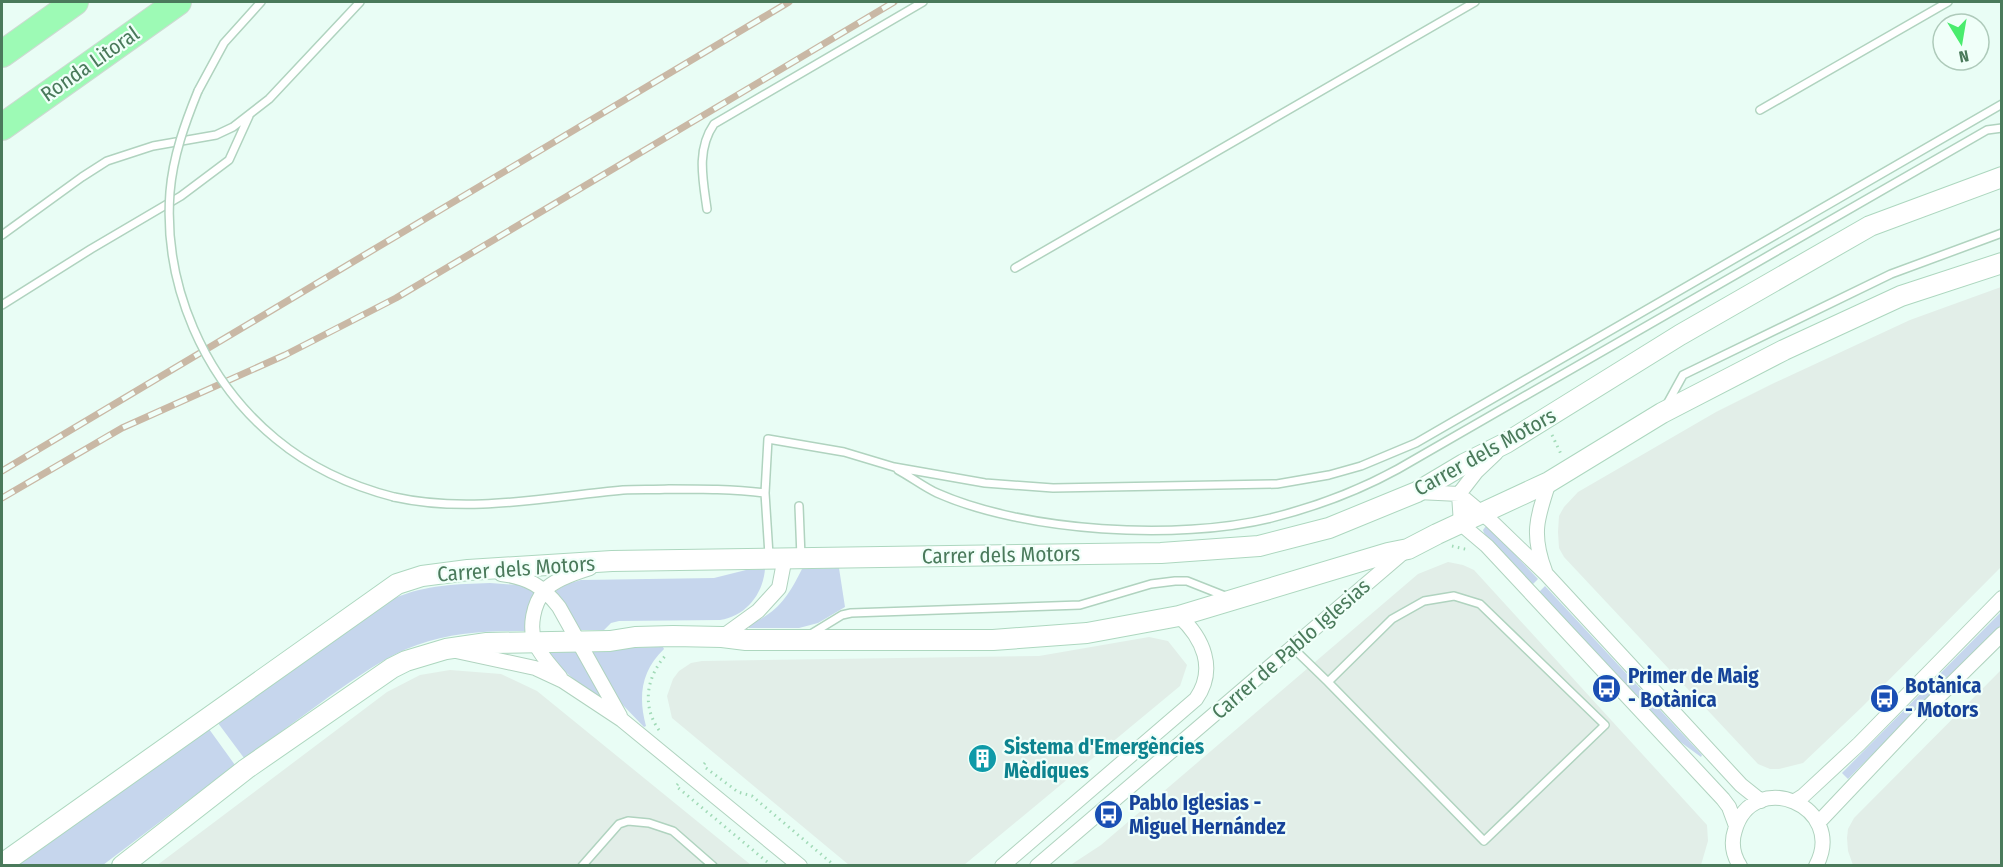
<svg xmlns="http://www.w3.org/2000/svg" width="2003" height="867" font-family="'Fira Sans Condensed',sans-serif">
  <style>
    .industrial { fill: #e2eee8 }
    .green { fill: #c6d6ed }
    .lines { fill: none; stroke-linecap: round; stroke-linejoin: round }
    .lane-casing { stroke: #b0d3bf; stroke-width: 10 }
    .street-casing { stroke: #b0d3bf; stroke-width: 16 }
    .secondary-casing { stroke: #add7bf; stroke-width: 22 }
    .highway-casing { stroke: #ccdad1; stroke-width: 28 }
    .path { stroke: #a1dab7; stroke-width: 3; stroke-dasharray: 1.5 4.5; stroke-linecap: butt }
    .lane { stroke: #fff; stroke-width: 7 }
    .street { stroke: #fff; stroke-width: 14 }
    .secondary { stroke: #fff; stroke-width: 20 }
    .highway { stroke: #9dfab5; stroke-width: 26 }
    .rail-casing { stroke: #c9b8a5; stroke-width: 7 }
    .rail { stroke: #f0fff9; stroke-width: 4.5; stroke-dasharray: 14; stroke-linecap: butt }
    .lane-bridge-casing { stroke: #b0d3bf; stroke-width: 10; stroke-linecap: butt }
    .lane-bridge { stroke: #fff; stroke-width: 7 }
    .labels { text-anchor: middle; dominant-baseline: central; stroke-width: 4.5; stroke-linejoin: round; paint-order: stroke }
    .street-label { font-size: 21px; fill: #4a7a5b; stroke: #f0fff9 }
    .transit-label { font-size: 21px; font-weight: bold; fill: #164399; stroke: #f0fff9; text-anchor: start }
    .culture-label { font-size: 21px; font-weight: bold; fill: #0d838f; stroke: #f0fff9; text-anchor: start }
  </style>
  <rect width="100%" height="100%" fill="#e9fdf5"/>
  <!-- industrial -->
  <path class="industrial" d="M2001,287V567L1862,707L1803,763L1779,769H1770L1758,764L1564,557L1559,548L1558,532L1559,516L1564,507L1578,492L1716,412L1772,384L1910,320Z
    M1448,562L1463,565L1474,570L1707,825L1708,841L1701,865L1069,866L1101,845L1418,574Z
    M1149,637L1168,641L1187,665L1180,686L964,865H849L672,718L667,696L673,679L679,671L691,663L702,661L1039,656Z
    M450,670L501,674L537,691L751,865L156,866L387,692L420,675Z
    M2001,670V865H1853L1848,851L1847,838L1848,829L1854,818Z"/>
  <!-- green -->
  <path class="green" d="M1486,526L1489,527L1538,579L1532,585L1484,533L1483,530Z
    M839,568L845,607L818,623L799,628H749V625C778,612 788,597 802,569Z
    M765,569C763,594 746,616 720,620L619,621L611,623L604,630H578L554,592L567,584L581,580L714,578L746,570Z
    M490,583L519,585L536,593L527,631C489,631 453,632 417,645C385,656 358,677 330,696C301,717 273,738 244,758L218,723L395,598C425,585 458,584 490,583Z
    M1545,586L1702,755L1701,757L1675,738L1539,592Z
    M2001,612V625L1848,779L1842,773Z
    M663,647L664,649C641,671 638,697 646,726L644,727L619,701L589,650L590,648Z
    M574,648L605,701L602,703L549,658L547,649Z
    M209,729L235,765L103,865H18Z"/>
  <g class="lines">
    <defs>
      <path id="lane" d="M198,91L224,43L261,2
        M1760,110L1948,2
        M707,209C703,180 696,150 714,124L923,2
        M2,235L82,177L107,161L153,146L216,135L233,127L269,99L360,2
        M1015,268L1475,2
        M2,305L91,249L181,196L229,160L249,116
        M1666,406L1683,375L1891,274L2002,233
        M898,470C911,477 924,487 937,493C1025,532 1177,541 1271,518C1315,507 1358,491 1398,469L1987,130L2002,128
        M765,493L768,439L844,452L894,467L985,483L1053,488L1277,484L1329,475L1361,466L1416,443L2002,104
        M394,497C470,514 547,497 623,490C638,489 654,490 669,489C702,489 733,489 765,493L769,555
        M799,506L801,557
        M1454,596L1480,604L1605,725L1484,841L1328,682L1392,619L1424,601Z
        M811,634L842,615L851,613L1080,605L1151,584L1175,581H1187L1225,596
        M1293,648L1328,682
        M582,866L619,824L628,821L649,823L673,831L713,866"/>
      <path id="street" d="M1496,453L1476,472L1459,494L1461,524L1487,546L1723,799L1729,807L1736,826
        M1418,492L1459,494L1491,521L1547,575L1741,785L1761,801
        M1545,571C1531,534 1537,518 1549,482
        M501,574C527,577 543,586 559,607L620,716
        M722,637L758,611L779,588L785,557
        M456,651L535,668L563,681L622,720L800,866
        M560,677C551,666 541,656 535,643C529,627 533,604 545,590C554,580 577,572 590,568
        M1795,801L1803,796L1859,744L2002,598
        M1818,823L1926,709L2002,634
        M1002,866L1196,699C1217,669 1203,638 1179,616
        M1037,866L1405,551
        M1740,866C1733,855 1731,842 1735,830C1753,767 1848,806 1816,866"/>
      <path id="secondary" d="M2,864L397,584L422,576L468,570L612,561L1161,553L1259,546L1329,528L1417,492L1464,464L1506,443L1680,335L1870,226L2002,177
        M122,866L246,769L392,668L406,661L446,649L487,643L610,641L635,637L673,636L722,637L746,640H993L1087,633L1179,616L1388,553L1408,549L1437,534L1549,482L1662,413L1784,350L1901,296L2002,263"/>
      <path id="highway" d="M2,54L75,2
        M2,127L178,2"/>
    </defs>
    <!-- lane casing -->
    <use href="#lane" class="lane-casing"/>
    <!-- street casing -->
    <use href="#street" class="street-casing"/>
    <!-- secondary casing -->
    <use href="#secondary" class="secondary-casing"/>
    <!-- highway casing -->
    <use href="#highway" class="highway-casing"/>
    <!-- path -->
    <path class="path" d="M1552,435L1561,454
      M1452,546L1469,550
      M659,730C641,705 647,675 667,654
      M704,764L708,760
      M706,768L738,792L752,796L835,866
      M678,784L676,786L772,866"/>
    <!-- lane -->
    <use href="#lane" class="lane"/>
    <!-- street -->
    <use href="#street" class="street"/>
    <!-- secondary -->
    <use href="#secondary" class="secondary"/>
    <!-- highway -->
    <use href="#highway" class="highway"/>
    <defs>
      <path id="rail" d="M2,471L789,2
        M2,498L122,428L285,355L396,298L894,2"/>
    </defs>
    <!-- rail casing -->
    <use href="#rail" class="rail-casing"/>
    <!-- rail -->
    <use href="#rail" class="rail"/>
    <defs>
      <path id="lane-bridge" d="M198,91C185,123 173,156 170,192C163,285 204,380 276,439C311,468 351,486 394,497"/>
    </defs>
    <!-- lane-bridge casing -->
    <use href="#lane-bridge" class="lane-bridge-casing"/>
    <!-- lane-bridge -->
    <use href="#lane-bridge" class="lane-bridge"/>
  </g>
  <!-- icons -->
  <defs>
    <symbol id="bus-disc" viewBox="-11 -11 22 22"><circle r="9.5" fill="#1a4fb4" stroke="#f0fff9"/><path d="M-5-6H5V4H4V6H2V4H-2V6H-4V4H-5ZM-3.5-4V0h7V-4ZM-3.5 1.2v1.5H-2V1.2ZM2 1.2v1.5H3.5V1.2Z" fill="#fff"/></symbol>
    <symbol id="building-disc" viewBox="-11 -11 22 22"><circle r="9.5" fill="#0f9aa8" stroke="#f0fff9"/><path d="M-4-6H4V6H1V3H-1V6H-4ZM-2.5-4.3h1.7v1.8h-1.7ZM.8-4.3h1.7v1.8H.8ZM-2.5-1h1.7V.8h-1.7ZM.8-1h1.7V.8H.8Z" fill="#fff"/></symbol>
  </defs>
  <g fill-rule="evenodd">
    <use href="#bus-disc" x="1590" y="672" width="33" height="33"/>
    <use href="#bus-disc" x="1868" y="682" width="33" height="33"/>
    <use href="#building-disc" x="966" y="742" width="33" height="33"/>
    <use href="#bus-disc" x="1092" y="798" width="33" height="33"/>
  </g>
  <g class="labels">
    <!-- street labels -->
    <g class="street-label">
      <text transform="translate(90 64) rotate(-35)">Ronda Litoral</text>
      <text transform="translate(1485 452) rotate(-29)">Carrer dels Motors</text>
      <text transform="translate(1001 555) rotate(-1)">Carrer dels Motors</text>
      <text transform="translate(516 569) rotate(-4)">Carrer dels Motors</text>
      <text transform="translate(1291 649) rotate(-41)">Carrer de Pablo Iglesias</text>
    </g>
    <!-- transit labels -->
    <g class="transit-label">
      <text x="1628" y="676">Primer de Maig<tspan x="1628" dy="24">- Botànica</tspan></text>
      <text x="1905" y="686">Botànica<tspan x="1905" dy="24">- Motors</tspan></text>
      <text x="1129" y="803">Pablo Iglesias -<tspan x="1129" dy="24">Miguel Hernández</tspan></text>
    </g>
    <!-- culture labels -->
    <g class="culture-label">
      <text x="1004" y="747">Sistema d'Emergències<tspan x="1004" dy="24">Mèdiques</tspan></text>
    </g>
  </g>
  <!-- border -->
  <rect width="2003" height="867" fill="none" stroke="#4a7a5b" stroke-width="6"/>
  <!-- north arrow -->
  <g transform="translate(1961 42) rotate(169)"><circle r="28" fill="#f0fff9" stroke="#aecaba" stroke-width="1.5"/>
  <path d="M0-4.5L10 22L0 15L-10 22Z" fill="#49ec6d"/>
  <text y="-9" font-size="16" font-weight="bold" text-anchor="middle" fill="#4a7a5b">N</text>
  </g>
</svg>
